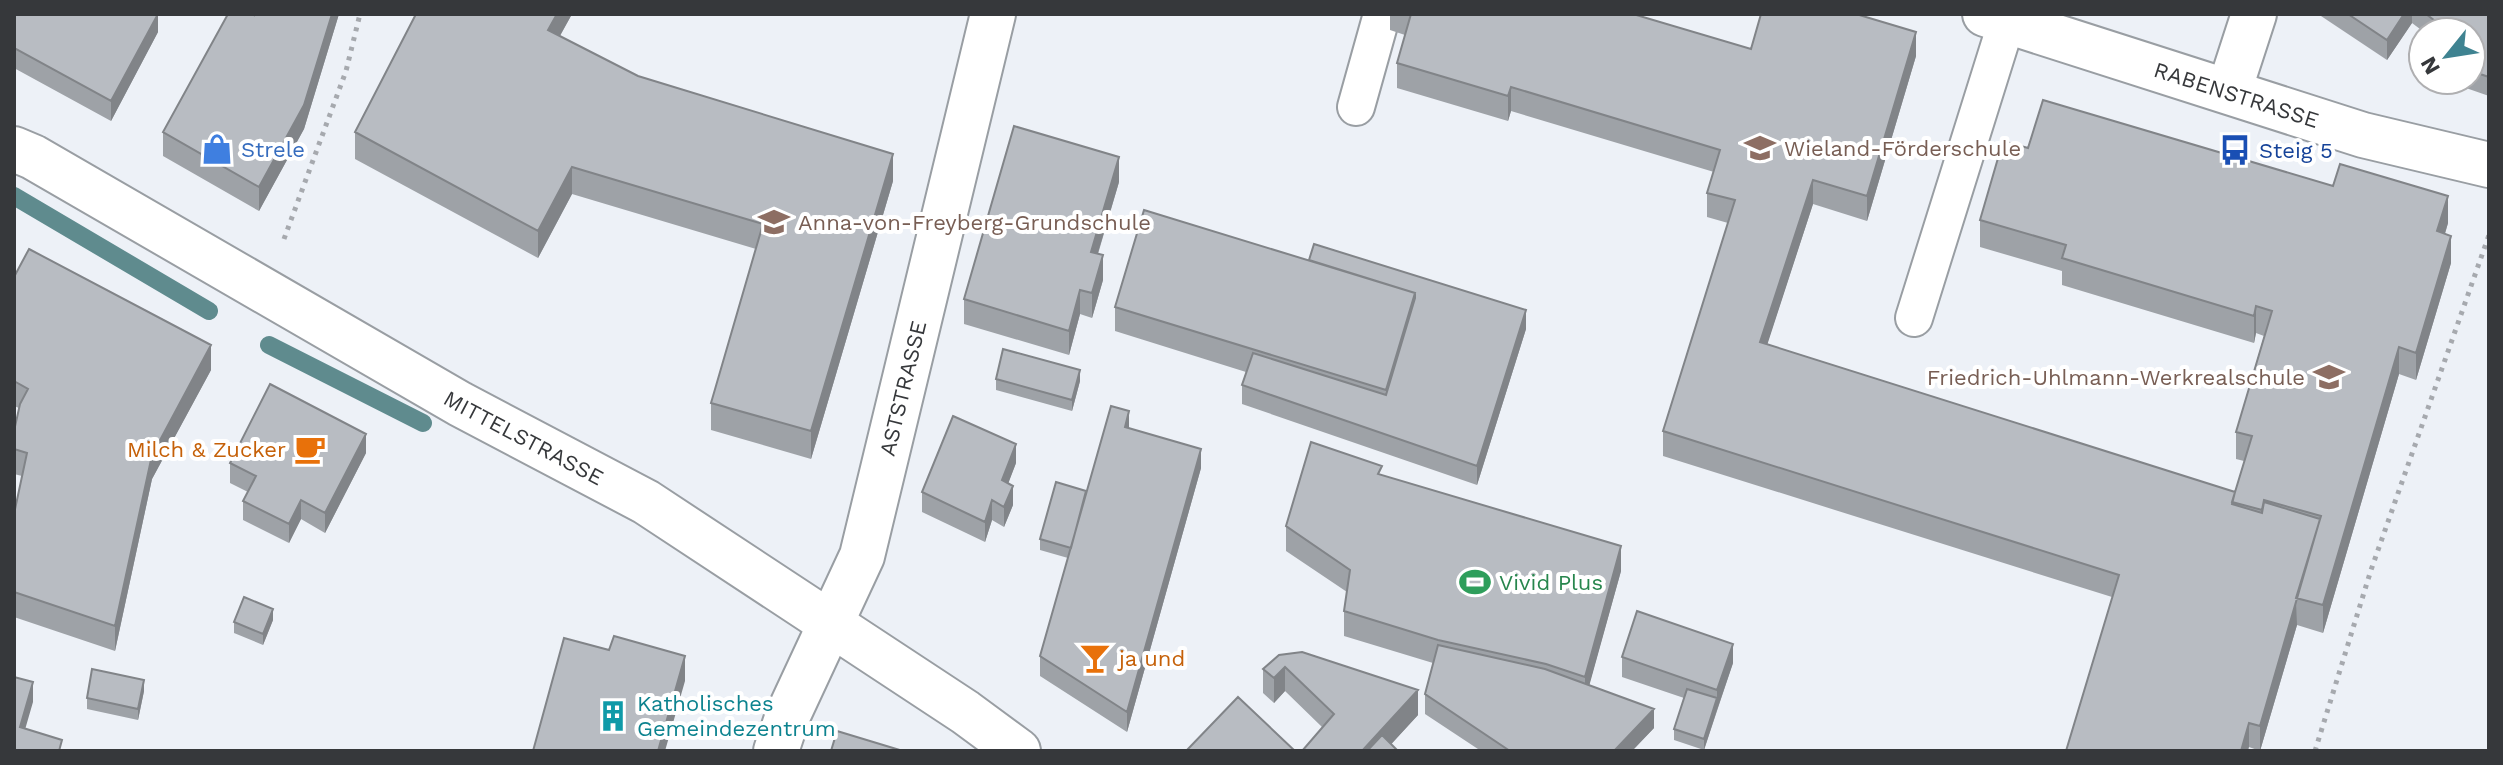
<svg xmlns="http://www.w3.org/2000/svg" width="2503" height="765" font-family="'Work Sans',sans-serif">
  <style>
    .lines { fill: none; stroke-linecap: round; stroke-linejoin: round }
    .stream { stroke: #5f8b8e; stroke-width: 18 }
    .lane-casing { stroke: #999ea3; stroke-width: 40 }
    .street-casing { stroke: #999ea3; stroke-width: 48 }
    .path { stroke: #a6a9ae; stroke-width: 5; stroke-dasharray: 4 6; stroke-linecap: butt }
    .lane { stroke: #fff; stroke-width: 36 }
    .street { stroke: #fff; stroke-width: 44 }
    .wall { fill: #9ea2a7 }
    .shaded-wall { fill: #818488 }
    .building { fill: #b8bcc2; stroke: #818488; stroke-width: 2 }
    .labels { text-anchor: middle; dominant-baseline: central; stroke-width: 8; stroke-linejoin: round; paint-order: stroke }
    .street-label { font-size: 22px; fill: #36383b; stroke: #fff }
    .education-label { font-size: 22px; fill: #785e54; stroke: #fff; text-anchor: start }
    .shop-label { font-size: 22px; fill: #366cbe; stroke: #fff; text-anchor: start }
    .transit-label { font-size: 22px; fill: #164399; stroke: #fff; text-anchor: start }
    .food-label { font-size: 22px; fill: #c56008; stroke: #fff; text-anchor: end }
    .leisure-label { font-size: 22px; fill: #27864d; stroke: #fff; text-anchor: start }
    .culture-label { font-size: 22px; fill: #0d838f; stroke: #fff; text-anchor: start }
  </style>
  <rect width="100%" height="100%" fill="#edf1f7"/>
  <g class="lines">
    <!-- stream -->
    <path class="stream" d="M14,196L209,311
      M269,345L423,423"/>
    <defs>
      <path id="lane" d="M1356,107L1382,14
        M1914,318L2007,21"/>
      <g id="street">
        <path id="s1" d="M1985,14L2363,135L2489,165"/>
        <path d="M2229,91L2254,14"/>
        <path id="s2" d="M14,149L33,157L460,404L646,502L965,712L1018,751"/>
        <path id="s3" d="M776,751L788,715L862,556L993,14"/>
      </g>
    </defs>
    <!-- lane casing -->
    <use href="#lane" class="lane-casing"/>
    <!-- street casing -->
    <use href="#street" class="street-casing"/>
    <!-- path -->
    <path class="path" d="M284,239L346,71L360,14
      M2315,751L2371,570L2489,235"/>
    <!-- lane -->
    <use href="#lane" class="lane"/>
    <!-- street -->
    <use href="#street" class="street"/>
  </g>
  <!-- wall -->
  <path class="wall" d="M14,14L158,32L111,121L14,68Z
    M253,14H339L304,129L259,211L163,156V132L254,15Z
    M416,14H572L560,36L638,76L893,181L811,459L711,430V403L756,249L572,194L538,258L355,159V132Z
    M1390,14H1633L1751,49L1916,56L1867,221L1813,204L1767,344L2235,492L2244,461L2236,459V432L2264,336L2256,333L2254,343L2062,285V271L1980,247V220L2028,148L2448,223L2445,234L2451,263L2416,380L2399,374L2323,633L2297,625L2260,751L2249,747L2112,597L1663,456V431L1728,223L1707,217V193L1714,172L1511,111L1508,121L1397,88V63L1405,35L1390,30Z
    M2318,14H2489V96L2443,80H2471V32H2424L2412,23L2387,60Z
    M1119,182L1098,254L1103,280L1092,318L1080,314L1069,355L964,324V299Z
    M14,277L211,370L152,479L115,651L14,617V514L22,476L14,474V431L19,408L14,406Z
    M1115,307L1526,329L1477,485L1242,404V385L1246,372L1115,331Z
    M996,379L1080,381L1072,411L996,390Z
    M1129,428L1201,468L1127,732L1040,676V656L1068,558L1040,550V539L1086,491Z
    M366,453L325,533L301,519L289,543L243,520V501L248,492L230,483V463Z
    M1016,463L1008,483L1013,505L1004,527L992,520L985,542L922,512V492Z
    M1382,475L1621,571L1589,685L1654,728L1632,751H1481L1425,714V694L1433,663L1344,636V611L1347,592L1286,551V526Z
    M273,620L263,645L234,633V622Z
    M1279,655L1418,715L1391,744L1322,727L1285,691L1274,703L1263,693V669Z
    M1622,657L1733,663L1704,750L1674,740V729L1684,698L1622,677Z
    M144,691L138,720L87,709V698Z"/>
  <!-- shaded-wall -->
  <path class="shaded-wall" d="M158,14V32L111,121V101Z
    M332,14H339L304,129L259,211V187Z
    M557,14H572L548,57V30Z
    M2404,14H2412V23L2387,60V40Z
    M1916,32V56L1867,221V196Z
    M1511,87V111L1508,121V96Z
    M893,154V181L811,459V431Z
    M1119,157V182L1091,276V252Z
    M572,167V194L538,258V231Z
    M1813,180V204L1760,367V342Z
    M2448,196V223L2437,259V231Z
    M2451,236V263L2416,380V353Z
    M1103,255V280L1092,318V293Z
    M1080,290V314L1069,355V331Z
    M1415,293V317L1386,414V390Z
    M2256,306V333L2254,343V316Z
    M1526,310V329L1477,485V466Z
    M211,345V370L152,479L115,651V626L152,455Z
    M2399,347V374L2323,633V605Z
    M1080,370V381L1072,411V400Z
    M1129,411V431L1125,427Z
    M366,434V453L325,533V513Z
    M1016,444V463L1002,500V480Z
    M1201,449V468L1127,732V712Z
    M1013,486V505L1004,527V507Z
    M301,500V519L289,543V524Z
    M992,500V520L985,542V522Z
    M1621,546V571L1585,701V677Z
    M2296,602L2297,625L2260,751V726Z
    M273,609V620L263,645V634Z
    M1733,644V663L1717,710V690Z
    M685,656V681L665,751H658Z
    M1285,667V691L1274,703V678Z
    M144,680V691L138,720V709Z
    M33,682V702L20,747V727Z
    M1418,690V715L1385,751H1362Z
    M1717,698V710L1704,750V739Z
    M1654,709V728L1632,751H1614Z
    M2249,723V747L2248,751H2241Z"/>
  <!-- building -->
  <path class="building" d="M14,14H158L111,101L14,48Z
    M228,14H251L254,15V14H332L304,105L259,187L163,132Z
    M416,14H557L548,30L638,76L893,154L811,431L711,403L763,224L572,167L538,231L355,132Z
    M1411,14H1633L1751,49L1761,14H1856L1916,32L1867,196L1813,180L1760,342L2235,492L2232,504L2262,513L2264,502L2320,519L2260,726L2249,723L2241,751H2066L2119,575L1663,431L1735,200L1707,193L1720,150L1511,87L1508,96L1397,63Z
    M2348,14H2404L2387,40Z
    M2426,14H2489V77L2471,71V32H2446L2447,30Z
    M2043,100L2333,186L2340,164L2448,196L2437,231L2451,236L2416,353L2399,347L2323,605L2296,598L2321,516L2264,500L2262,510L2232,502L2252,436L2236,432L2272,311L2256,306L2254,316L2062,258L2066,245L1980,220L2003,141L2028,148Z
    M1014,126L1119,157L1091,252L1103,255L1092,293L1080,290L1069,331L964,299Z
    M1144,210L1415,293L1386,390L1115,307Z
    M1314,244L1526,310L1477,466L1242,385L1253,353L1386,395L1415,298V293L1309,260Z
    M29,249L211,345L152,455L115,626L14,592V514L27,453L14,449V431L20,404L28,389L14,381V277Z
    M1003,349L1080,370L1072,400L996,379Z
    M270,384L366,434L325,513L301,500L289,524L243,501L256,476L230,463Z
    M1111,406L1129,411L1125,427L1201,449L1127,712L1040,656Z
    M953,416L1016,444L1002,480L1013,486L1004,507L992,500L985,522L922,492Z
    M1311,442L1382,466L1378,474L1621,546L1585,677L1546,664L1438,640L1344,611L1350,570L1286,526Z
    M1056,482L1086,491L1071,548L1040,539Z
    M244,597L273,609L263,634L234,622Z
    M1637,611L1733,644L1717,690L1622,657Z
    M614,636L685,656L658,751H533L564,638L609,650Z
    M1438,645L1545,669L1654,709L1614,751H1510L1425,694Z
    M1302,652L1418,690L1362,751H1302L1334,714L1285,667L1274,678L1263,669L1279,655Z
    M92,669L144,680L138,709L87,698Z
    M14,677L33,682L20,727L62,740L59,751H14Z
    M1687,689L1717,698L1704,739L1674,729Z
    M1238,697L1295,751H1186Z
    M837,731L903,751H831Z
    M1382,735L1398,751H1367Z"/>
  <!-- icons -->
  <defs>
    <symbol id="school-bare" viewBox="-9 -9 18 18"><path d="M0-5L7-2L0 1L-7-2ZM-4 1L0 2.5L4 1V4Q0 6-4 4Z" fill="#8d6e63" stroke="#fff" stroke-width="2.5" paint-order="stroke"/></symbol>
    <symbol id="shop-bare" viewBox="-9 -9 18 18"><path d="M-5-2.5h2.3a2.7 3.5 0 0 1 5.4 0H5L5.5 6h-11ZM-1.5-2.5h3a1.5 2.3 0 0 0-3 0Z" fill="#3f7fe0" stroke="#fff" stroke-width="2.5" paint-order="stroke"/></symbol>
    <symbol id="bus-bare" viewBox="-9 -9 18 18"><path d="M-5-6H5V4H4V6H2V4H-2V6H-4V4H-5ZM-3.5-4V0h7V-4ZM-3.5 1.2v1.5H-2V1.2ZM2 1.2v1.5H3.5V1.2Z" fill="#1a4fb4" stroke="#fff" stroke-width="2.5" paint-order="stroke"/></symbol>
    <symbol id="cafe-bare" viewBox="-9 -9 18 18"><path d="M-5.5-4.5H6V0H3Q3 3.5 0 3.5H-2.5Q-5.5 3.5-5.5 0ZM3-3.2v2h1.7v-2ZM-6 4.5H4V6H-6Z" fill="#e8710a" stroke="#fff" stroke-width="2.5" paint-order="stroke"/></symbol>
    <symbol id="stadium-bare" viewBox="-9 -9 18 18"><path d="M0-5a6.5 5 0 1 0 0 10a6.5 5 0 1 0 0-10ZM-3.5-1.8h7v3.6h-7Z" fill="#2e9e5b" stroke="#fff" stroke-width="2.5" paint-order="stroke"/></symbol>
    <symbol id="bar-bare" viewBox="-9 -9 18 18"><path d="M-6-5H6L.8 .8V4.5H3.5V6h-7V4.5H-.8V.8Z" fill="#e8710a" stroke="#fff" stroke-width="2.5" paint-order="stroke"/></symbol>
    <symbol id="building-bare" viewBox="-9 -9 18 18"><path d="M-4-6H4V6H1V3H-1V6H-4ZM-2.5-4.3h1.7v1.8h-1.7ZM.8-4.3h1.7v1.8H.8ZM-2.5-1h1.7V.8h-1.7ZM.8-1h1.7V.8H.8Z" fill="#0f9aa8" stroke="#fff" stroke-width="2.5" paint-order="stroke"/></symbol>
  </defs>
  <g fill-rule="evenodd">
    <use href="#school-bare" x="1738" y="126" width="44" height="44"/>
    <use href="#shop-bare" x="195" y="127" width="44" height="44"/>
    <use href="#bus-bare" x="2213" y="128" width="44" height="44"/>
    <use href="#school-bare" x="752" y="200" width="44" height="44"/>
    <use href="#school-bare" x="2307" y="355" width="44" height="44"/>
    <use href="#cafe-bare" x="288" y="427" width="44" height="44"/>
    <use href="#stadium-bare" x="1453" y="560" width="44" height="44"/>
    <use href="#bar-bare" x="1073" y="636" width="44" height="44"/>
    <use href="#building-bare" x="591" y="694" width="44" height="44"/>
  </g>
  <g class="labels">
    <!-- street labels -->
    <g class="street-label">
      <text stroke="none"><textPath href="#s1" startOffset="264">RABENSTRASSE</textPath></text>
      <text stroke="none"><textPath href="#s3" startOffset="386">ASTSTRASSE</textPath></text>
      <text stroke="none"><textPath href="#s2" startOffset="586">MITTELSTRASSE</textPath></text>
    </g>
    <!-- education labels -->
    <g class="education-label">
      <text x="1784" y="148">Wieland-Förderschule</text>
      <text x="798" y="222">Anna-von-Freyberg-Grundschule</text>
      <text x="2305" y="377" text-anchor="end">Friedrich-Uhlmann-Werkrealschule</text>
    </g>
    <!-- shop labels -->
    <g class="shop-label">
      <text x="241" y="149">Strele</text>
    </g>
    <!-- transit labels -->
    <g class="transit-label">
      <text x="2259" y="150">Steig 5</text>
    </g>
    <!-- food labels -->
    <g class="food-label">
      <text x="286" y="449">Milch &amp; Zucker</text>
      <text x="1119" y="658" text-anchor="start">ja und</text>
    </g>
    <!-- leisure labels -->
    <g class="leisure-label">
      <text x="1499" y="582">Vivid Plus</text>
    </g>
    <!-- culture labels -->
    <g class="culture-label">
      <text x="637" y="703">Katholisches<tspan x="637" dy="25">Gemeindezentrum</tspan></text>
    </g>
  </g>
  <!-- border -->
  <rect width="2503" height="765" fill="none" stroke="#36383b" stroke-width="32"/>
  <!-- north arrow -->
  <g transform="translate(2447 56) rotate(240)"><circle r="38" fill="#ffffff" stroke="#afafb1" stroke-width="2"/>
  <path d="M0-6L14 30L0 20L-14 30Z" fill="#3f8391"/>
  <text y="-12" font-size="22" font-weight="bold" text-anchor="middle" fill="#36383b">N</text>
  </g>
</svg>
